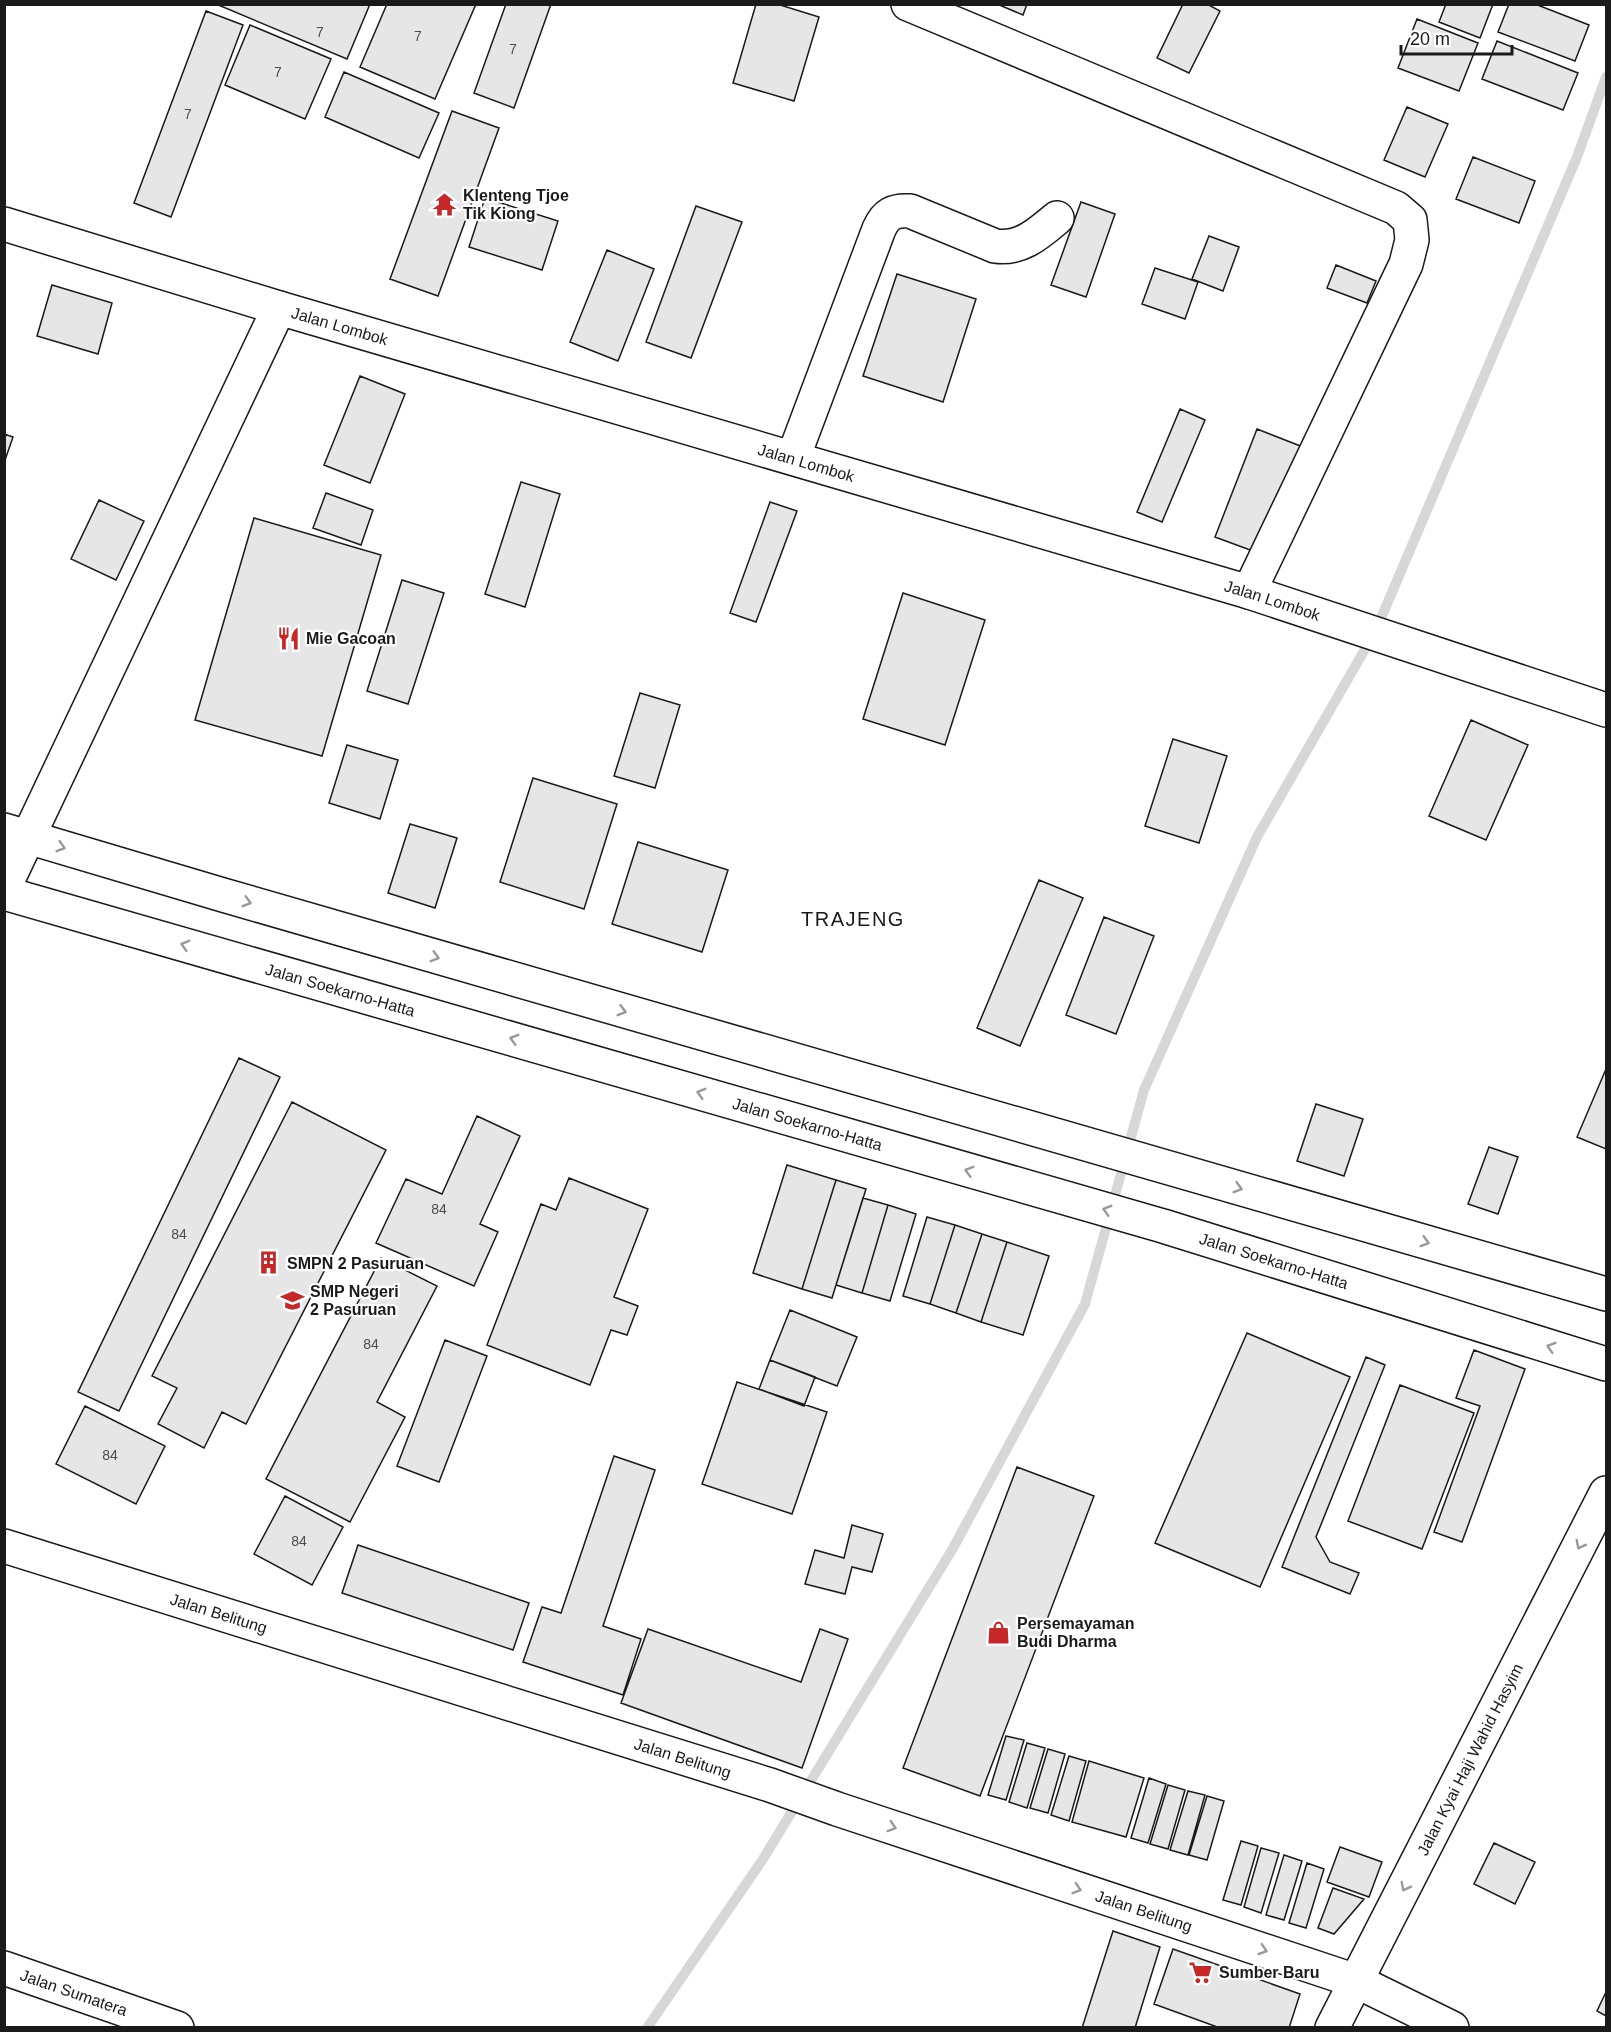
<svg xmlns="http://www.w3.org/2000/svg" width="1611" height="2032" font-family="Arial,sans-serif">
  <style>
    .lines { fill: none; stroke-linecap: round; stroke-linejoin: round }
    .stream { stroke: #d7d7d7; stroke-width: 10 }
    .building { fill: #e6e6e6; stroke: #1a1a1a; stroke-width: 1.5 }
    .street-casing { stroke: #1a1a1a; stroke-width: 36 }
    .secondary-casing { stroke: #1a1a1a; stroke-width: 36 }
    .primary-casing { stroke: #1a1a1a; stroke-width: 36 }
    .highway-casing { stroke: #1a1a1a; stroke-width: 36 }
    .street { stroke: #fff; stroke-width: 33 }
    .secondary { stroke: #fff; stroke-width: 33 }
    .primary { stroke: #fff; stroke-width: 33 }
    .highway { stroke: #fff; stroke-width: 33 }
    .oneway { stroke: #989898 }
    .labels { text-anchor: middle; dominant-baseline: central; stroke-width: 4.5; stroke-linejoin: round; paint-order: stroke }
    .number-label { font-size: 14px; fill: #4d4d4d }
    .poi-label { font-size: 16px; font-weight: bold; fill: #1a1a1a; stroke: #fff; text-anchor: start }
    .street-label { font-size: 16px; fill: #1a1a1a; stroke: #fff }
    .quarter-label { font-size: 20px; letter-spacing: 1.5px; fill: #1a1a1a; stroke: #fff }
  </style>
  <rect width="100%" height="100%" fill="#fff"/>
  <g class="lines">
    <!-- stream -->
    <path class="stream" d="M647,2028L763,1859L952,1550L1085,1304L1144,1090L1257,837L1376,630L1577,157L1606,77"/>
  </g>
  <!-- building -->
  <path class="building" d="M216,4H370L347,59Z
    M387,4H476L435,99L360,67Z
    M506,4H551L514,108L474,93Z
    M756,4H777L819,17L794,101L733,83Z
    M997,4H1027L1023,15Z
    M1183,4H1207L1220,11L1189,73L1157,58Z
    M1446,4H1493L1480,38L1439,22Z
    M1509,4H1535L1589,25L1575,61L1498,32Z
    M206,11L243,25L171,217L134,203Z
    M1417,19L1478,43L1459,91L1398,68Z
    M250,25L331,59L305,119L225,85Z
    M1497,41L1578,73L1563,110L1482,79Z
    M344,72L439,113L419,158L325,117Z
    M1407,107L1448,124L1425,177L1384,160Z
    M452,111L499,128L438,296L390,279Z
    M1473,157L1535,181L1519,223L1456,199Z
    M485,198L558,221L542,270L469,247Z
    M1081,202L1115,214L1086,297L1051,285Z
    M696,206L742,222L691,358L646,342Z
    M1209,236L1239,247L1223,291L1192,279Z
    M607,250L654,269L618,361L570,342Z
    M1336,265L1376,281L1367,303L1327,288Z
    M1155,268L1198,282L1185,319L1142,304Z
    M897,274L976,299L943,402L863,376Z
    M52,285L112,303L98,354L37,336Z
    M360,376L405,394L370,483L324,465Z
    M1180,409L1205,420L1162,522L1137,512Z
    M1257,429L1303,447L1261,554L1215,537Z
    M4,434L13,437L4,463Z
    M521,482L560,494L525,607L485,594Z
    M326,493L373,510L361,545L313,528Z
    M99,500L144,521L116,580L71,559Z
    M770,502L797,511L756,622L730,613Z
    M254,518L381,555L322,756L195,720Z
    M402,580L444,593L408,704L367,691Z
    M903,593L985,620L945,745L863,719Z
    M640,693L680,705L655,788L614,776Z
    M1471,720L1528,745L1486,840L1429,816Z
    M1173,739L1227,756L1199,843L1145,826Z
    M347,745L398,760L380,819L329,803Z
    M533,778L617,804L584,909L500,882Z
    M410,824L457,838L435,908L388,893Z
    M638,842L728,870L702,952L612,924Z
    M1039,880L1083,898L1020,1046L977,1028Z
    M1104,917L1154,936L1116,1034L1066,1015Z
    M239,1058L280,1077L119,1411L78,1392Z
    M1606,1069V1149L1577,1137Z
    M292,1102L386,1150L246,1424L222,1412L204,1448L158,1424L177,1388L152,1376Z
    M1316,1104L1363,1119L1344,1176L1297,1161Z
    M477,1116L520,1136L480,1224L498,1232L474,1286L376,1243L406,1179L442,1194Z
    M1489,1147L1518,1157L1498,1214L1468,1204Z
    M787,1165L836,1180L802,1289L753,1273Z
    M569,1178L648,1209L614,1297L638,1306L627,1335L611,1330L590,1385L487,1345L541,1204L556,1210Z
    M836,1180L866,1189L832,1298L802,1289Z
    M863,1198L888,1205L862,1293L836,1285Z
    M888,1205L916,1214L890,1301L862,1293Z
    M927,1217L955,1225L930,1304L903,1296Z
    M955,1225L982,1234L956,1313L930,1304Z
    M982,1234L1007,1242L981,1322L956,1313Z
    M1007,1242L1049,1256L1023,1335L981,1322Z
    M381,1258L437,1286L377,1402L405,1417L350,1522L266,1479Z
    M790,1310L857,1337L837,1386L770,1360Z
    M1247,1333L1350,1377L1260,1587L1155,1543Z
    M445,1340L487,1356L439,1482L397,1466Z
    M1474,1350L1525,1369L1462,1542L1434,1532L1480,1406L1456,1398Z
    M1366,1357L1385,1365L1316,1537L1330,1562L1359,1573L1350,1594L1282,1567Z
    M770,1360L815,1377L804,1406L759,1389Z
    M737,1382L827,1412L792,1514L702,1484Z
    M1400,1385L1474,1413L1422,1549L1348,1521Z
    M85,1406L165,1446L136,1504L56,1464Z
    M614,1456L655,1470L603,1626L641,1639L623,1695L523,1662L542,1607L561,1613Z
    M1017,1467L1094,1496L980,1796L903,1768Z
    M285,1496L343,1527L312,1585L254,1554Z
    M852,1525L883,1534L872,1572L852,1567L845,1594L805,1584L815,1550L844,1558Z
    M358,1545L529,1603L513,1650L342,1593Z
    M648,1629L801,1682L820,1629L848,1639L802,1768L621,1703Z
    M1006,1736L1024,1740L1006,1800L988,1795Z
    M1027,1743L1045,1748L1027,1808L1009,1802Z
    M1048,1749L1065,1754L1048,1813L1030,1808Z
    M1069,1756L1086,1761L1069,1821L1051,1815Z
    M1089,1761L1144,1778L1126,1837L1072,1822Z
    M1149,1778L1166,1784L1148,1843L1131,1838Z
    M1168,1785L1185,1790L1168,1849L1150,1844Z
    M1188,1791L1205,1795L1188,1855L1170,1850Z
    M1207,1796L1224,1801L1207,1860L1189,1855Z
    M1241,1841L1258,1846L1241,1905L1223,1900Z
    M1494,1843L1535,1862L1515,1904L1474,1884Z
    M1340,1847L1382,1862L1369,1897L1327,1882Z
    M1261,1848L1279,1853L1261,1913L1244,1907Z
    M1284,1855L1302,1861L1284,1920L1266,1915Z
    M1307,1863L1324,1869L1306,1928L1289,1923Z
    M1333,1888L1364,1899L1334,1934L1318,1928Z
    M1113,1931L1160,1947L1135,2028H1082Z
    M1173,1949L1300,1994L1289,2028H1220L1154,2004Z
    M1606,1992V2016L1597,2011Z"/>
  <g class="lines">
    <defs>
      <path id="street" d="M908,4L1396,208L1410,220L1412,240L1406,264L1249,592
        M793,458L879,229C886,214 893,210 910,211L995,246C1020,250 1038,234 1057,218"/>
      <g id="secondary">
        <path id="s1" d="M4,224L279,308L1249,592L1606,710"/>
        <path d="M4,888L279,308"/>
        <path id="s2" d="M4,1546L770,1785L837,1809L1356,1981L1452,2028"/>
        <path id="s3" d="M4,1968L177,2028"/>
      </g>
      <g id="primary">
        <path id="s4" d="M1332,2028L1606,1493"/>
      </g>
      <g id="highway">
        <path d="M4,830L223,895L1606,1294"/>
        <path id="s5" d="M4,893L1163,1226L1606,1364"/>
      </g>
    </defs>
    <!-- street casing -->
    <use href="#street" class="street-casing"/>
    <!-- secondary casing -->
    <use href="#secondary" class="secondary-casing"/>
    <!-- primary casing -->
    <use href="#primary" class="primary-casing"/>
    <!-- highway casing -->
    <use href="#highway" class="highway-casing"/>
    <!-- street -->
    <use href="#street" class="street"/>
    <!-- secondary -->
    <use href="#secondary" class="secondary"/>
    <!-- primary -->
    <use href="#primary" class="primary"/>
    <!-- highway -->
    <use href="#highway" class="highway"/>
  </g>
  <!-- one-way arrows -->
  <defs><path id="oneway-chevron" d="M-2-3.5L2.5 0L-2 3.5" fill="none" stroke-width="1.6" stroke-linecap="round" stroke-linejoin="round" transform="scale(1.5)"/></defs>
  <g class="oneway">
    <use href="#oneway-chevron" transform="translate(61 847) rotate(17)"/>
    <use href="#oneway-chevron" transform="translate(247 902) rotate(16)"/>
    <use href="#oneway-chevron" transform="translate(185 945) rotate(-164)"/>
    <use href="#oneway-chevron" transform="translate(435 957) rotate(16)"/>
    <use href="#oneway-chevron" transform="translate(622 1011) rotate(16)"/>
    <use href="#oneway-chevron" transform="translate(514 1039) rotate(-164)"/>
    <use href="#oneway-chevron" transform="translate(701 1093) rotate(-164)"/>
    <use href="#oneway-chevron" transform="translate(969 1171) rotate(-164)"/>
    <use href="#oneway-chevron" transform="translate(1238 1188) rotate(16)"/>
    <use href="#oneway-chevron" transform="translate(1107 1210) rotate(-164)"/>
    <use href="#oneway-chevron" transform="translate(1425 1242) rotate(16)"/>
    <use href="#oneway-chevron" transform="translate(1551 1347) rotate(-163)"/>
    <use href="#oneway-chevron" transform="translate(1580 1545) rotate(117)"/>
    <use href="#oneway-chevron" transform="translate(892 1827) rotate(18)"/>
    <use href="#oneway-chevron" transform="translate(1405 1887) rotate(117)"/>
    <use href="#oneway-chevron" transform="translate(1077 1889) rotate(18)"/>
    <use href="#oneway-chevron" transform="translate(1263 1950) rotate(18)"/>
  </g>
  <!-- icons -->
  <defs>
    <symbol id="temple-bare" viewBox="-9 -9 18 18"><path d="M0-6L5-2H3V0L6.5 2.5H4V6H1.5V3h-3V6H-4V2.5H-6.5L-3 0V-2H-5Z" fill="#c62828" stroke="#fff" stroke-width="2.5" paint-order="stroke"/></symbol>
    <symbol id="restaurant-bare" viewBox="-9 -9 18 18"><path d="M-5-6h1v4h1v-4h1v4h1v-4h1v5L-1.5 .5V6h-2V.5L-5-1ZM5-6V6H3V1.5H1.5Q1.5-4 5-6Z" fill="#c62828" stroke="#fff" stroke-width="2.5" paint-order="stroke"/></symbol>
    <symbol id="building-bare" viewBox="-9 -9 18 18"><path d="M-4-6H4V6H1V3H-1V6H-4ZM-2.5-4.3h1.7v1.8h-1.7ZM.8-4.3h1.7v1.8H.8ZM-2.5-1h1.7V.8h-1.7ZM.8-1h1.7V.8H.8Z" fill="#c62828" stroke="#fff" stroke-width="2.5" paint-order="stroke"/></symbol>
    <symbol id="school-bare" viewBox="-9 -9 18 18"><path d="M0-5L7-2L0 1L-7-2ZM-4 1L0 2.5L4 1V4Q0 6-4 4Z" fill="#c62828" stroke="#fff" stroke-width="2.5" paint-order="stroke"/></symbol>
    <symbol id="shop-bare" viewBox="-9 -9 18 18"><path d="M-5-2.5h2.3a2.7 3.5 0 0 1 5.4 0H5L5.5 6h-11ZM-1.5-2.5h3a1.5 2.3 0 0 0-3 0Z" fill="#c62828" stroke="#fff" stroke-width="2.5" paint-order="stroke"/></symbol>
    <symbol id="supermarket-bare" viewBox="-9 -9 18 18"><path d="M-6-5.5h2.5l.6 2H6L4.5 2H-2.5L-4.4-4H-6ZM-1.5 3.2a1.3 1.3 0 1 0 .1 0ZM3 3.2a1.3 1.3 0 1 0 .1 0Z" fill="#c62828" stroke="#fff" stroke-width="2.5" paint-order="stroke"/></symbol>
  </defs>
  <g fill-rule="evenodd">
    <use href="#temple-bare" x="428" y="188" width="33" height="33"/>
    <use href="#restaurant-bare" x="272" y="622" width="33" height="33"/>
    <use href="#building-bare" x="252" y="1246" width="33" height="33"/>
    <use href="#school-bare" x="276" y="1284" width="33" height="33"/>
    <use href="#shop-bare" x="982" y="1616" width="33" height="33"/>
    <use href="#supermarket-bare" x="1184" y="1956" width="33" height="33"/>
  </g>
  <g class="labels">
    <!-- number labels -->
    <g class="number-label">
      <text x="320" y="32">7</text>
      <text x="418" y="36">7</text>
      <text x="513" y="49">7</text>
      <text x="278" y="72">7</text>
      <text x="188" y="114">7</text>
      <text x="439" y="1209">84</text>
      <text x="179" y="1234">84</text>
      <text x="371" y="1344">84</text>
      <text x="110" y="1455">84</text>
      <text x="299" y="1541">84</text>
    </g>
    <!-- poi labels -->
    <g class="poi-label">
      <text x="463" y="195">Klenteng Tjoe<tspan x="463" dy="18">Tik Kiong</tspan></text>
      <text x="306" y="638">Mie Gacoan</text>
      <text x="287" y="1263">SMPN 2 Pasuruan</text>
      <text x="310" y="1291">SMP Negeri<tspan x="310" dy="18">2 Pasuruan</tspan></text>
      <text x="1017" y="1623">Persemayaman<tspan x="1017" dy="18">Budi Dharma</tspan></text>
      <text x="1219" y="1972">Sumber Baru</text>
    </g>
    <!-- street labels -->
    <g class="street-label">
      <text stroke="none"><textPath href="#s1" startOffset="351">Jalan Lombok</textPath></text>
      <text stroke="none"><textPath href="#s1" startOffset="837">Jalan Lombok</textPath></text>
      <text stroke="none"><textPath href="#s1" startOffset="1323">Jalan Lombok</textPath></text>
      <text stroke="none"><textPath href="#s5" startOffset="350">Jalan Soekarno-Hatta</textPath></text>
      <text stroke="none"><textPath href="#s5" startOffset="836">Jalan Soekarno-Hatta</textPath></text>
      <text stroke="none"><textPath href="#s5" startOffset="1322">Jalan Soekarno-Hatta</textPath></text>
      <text stroke="none"><textPath href="#s2" startOffset="225">Jalan Belitung</textPath></text>
      <text stroke="none"><textPath href="#s2" startOffset="711">Jalan Belitung</textPath></text>
      <text stroke="none"><textPath href="#s4" startOffset="302">Jalan Kyai Haji Wahid Hasyim</textPath></text>
      <text stroke="none"><textPath href="#s2" startOffset="1197">Jalan Belitung</textPath></text>
      <text stroke="none"><textPath href="#s3" startOffset="74">Jalan Sumatera</textPath></text>
    </g>
    <!-- quarter labels -->
    <g class="quarter-label">
      <text x="853" y="919">TRAJENG</text>
    </g>
  </g>
  <!-- border -->
  <rect width="1611" height="2032" fill="none" stroke="#1a1a1a" stroke-width="12"/>
  <!-- scale -->
  <path d="M1401 45v9h111v-9" fill="none" stroke="#1a1a1a" stroke-width="3"/>
  <text x="1410" y="45" font-size="18" fill="#1a1a1a" stroke="#ffffff" stroke-width="4.5" paint-order="stroke">20 m</text>
</svg>
